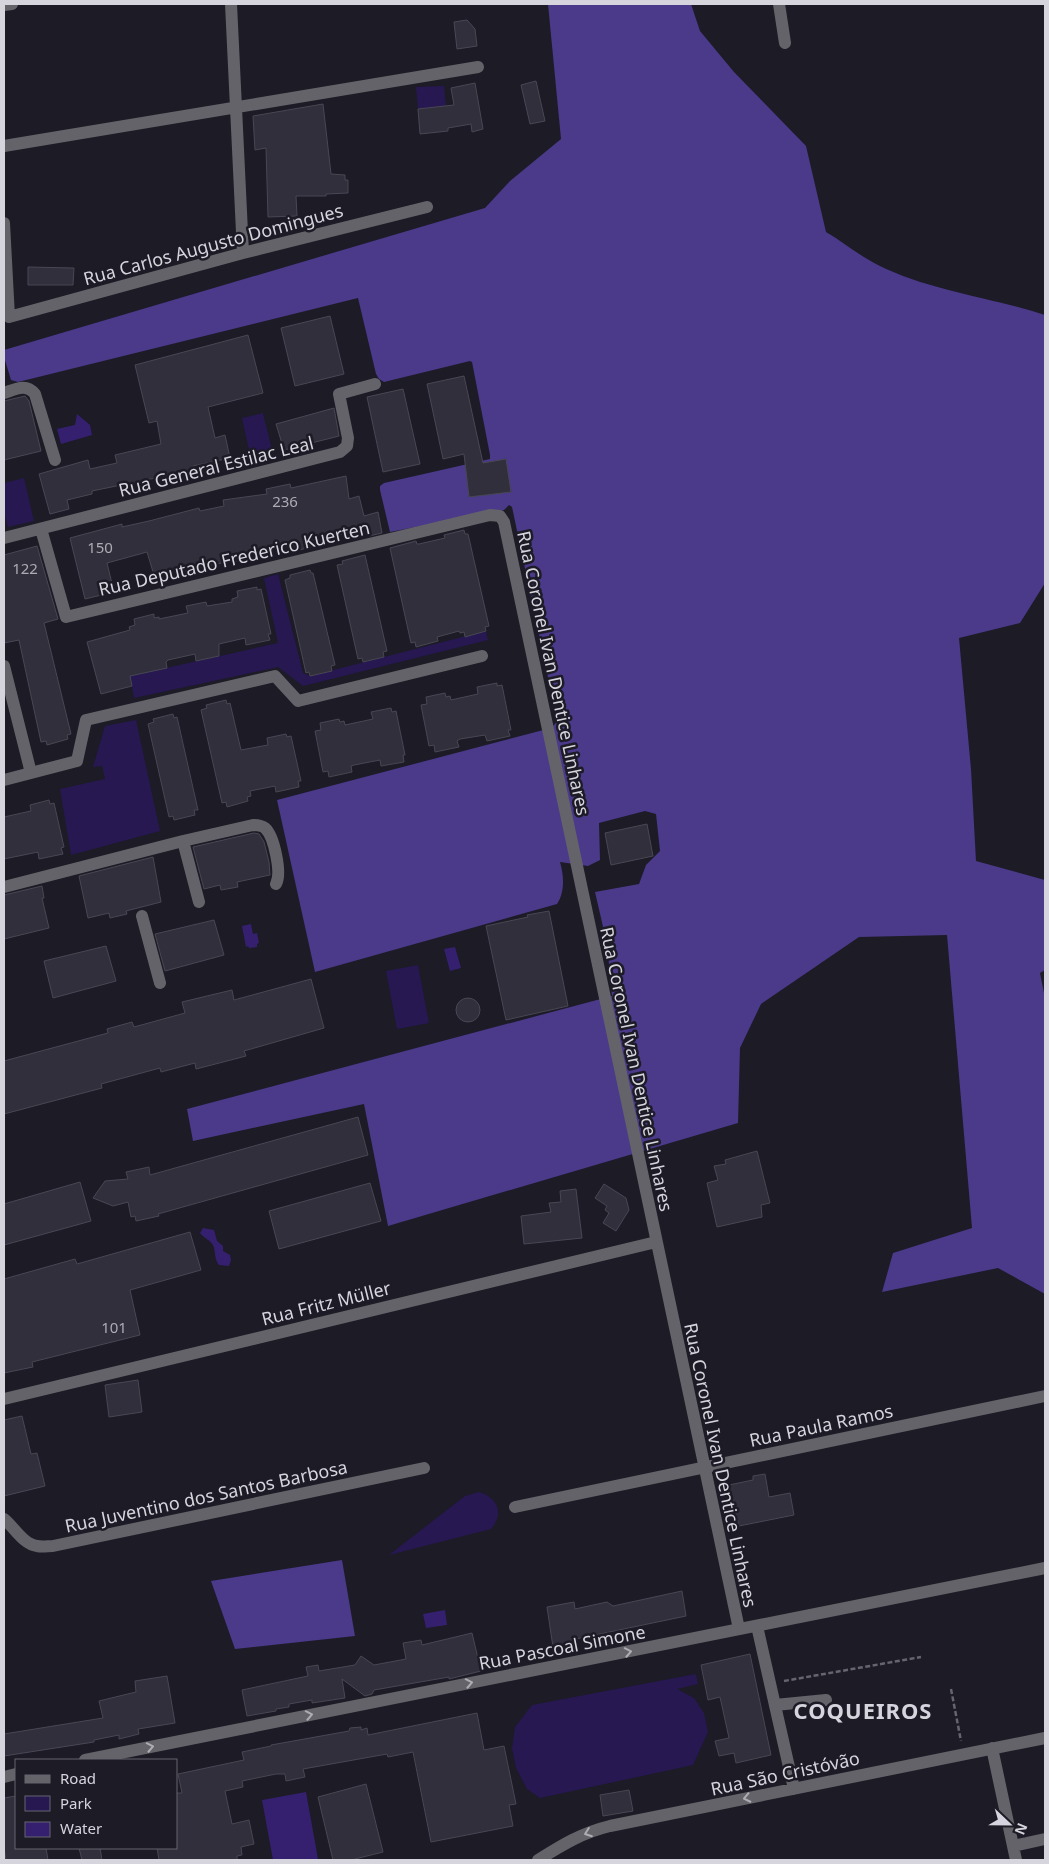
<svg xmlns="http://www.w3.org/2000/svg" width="1049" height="1864" font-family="'Noto Sans',sans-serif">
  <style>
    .green { fill: #271852 }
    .forest { fill: #4b398a }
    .water { fill: #35206f }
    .building { fill: #302f3b; stroke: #484753 }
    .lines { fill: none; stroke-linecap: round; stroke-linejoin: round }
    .path { stroke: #66656f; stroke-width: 2.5; stroke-dasharray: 5 2.5; stroke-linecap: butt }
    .minor { stroke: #646369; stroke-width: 12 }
    .oneway { stroke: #aeadb4 }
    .labels { text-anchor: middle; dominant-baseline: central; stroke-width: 5; stroke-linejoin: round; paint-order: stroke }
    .number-label { font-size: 15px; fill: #acacb4 }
    .street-label { font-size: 18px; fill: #d6d5dd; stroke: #1c1b26 }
    .district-label { font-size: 22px; font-weight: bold; letter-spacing: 1px; fill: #d6d5dd; stroke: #1c1b26 }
  </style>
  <rect width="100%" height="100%" fill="#1c1b26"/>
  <!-- green -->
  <path class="green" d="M444,86L446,106L418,109L416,87Z
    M263,413L273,454L251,459L242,418Z
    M24,478L34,521L8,527L4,512V483Z
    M278,574L303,673L310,676L486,631L488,640L303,686L278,667L134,698L130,676L278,643L264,578Z
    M136,720L160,831L71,855L60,789L105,779L102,766L93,767L105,726Z
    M418,965L429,1023L397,1029L386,971Z
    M479,1492C497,1497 505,1513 491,1529L389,1555L465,1496Z
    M696,1674L698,1684L677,1689L694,1698L704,1713L708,1732L693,1765L540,1798L527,1789L516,1768L512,1748L515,1727L532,1705Z"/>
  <!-- forest -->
  <path class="forest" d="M548,4H691L700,31L734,72L806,146L826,232C843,242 860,256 878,265C930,291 990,297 1045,315V583L1020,623L959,638L971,769L976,861L1045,880V970L1040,973L1045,998V1294L998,1268L882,1292L893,1253L972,1228L947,935L859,937L761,1004L740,1048L738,1123L388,1226L364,1104L193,1141L187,1109L612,996L607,944L595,892L639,884L646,865L660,851L656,814L645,811L599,823L600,860L588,866L560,862C564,876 565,892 557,904L315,972L277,800L551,728L555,724L556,715L512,507L509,505L504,510L390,532L380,490V486L384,483L490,459V455L472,362L470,361L384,382L379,379L376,374L358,298L18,382L11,380L4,357V350L485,208L510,181L561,139Z
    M342,1560L355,1636L235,1649L211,1581Z"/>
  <!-- water -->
  <path class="water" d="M77,414L90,425L92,435L61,444L57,429L75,425Z
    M251,924L253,934L257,933L259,943L257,944V947L249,948L248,946L246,947L242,926Z
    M455,947L461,968L450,971L444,949Z
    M203,1228L214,1230L217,1241L223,1246V1251L230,1255L231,1260L229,1266L219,1265C214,1259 216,1252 213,1245C210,1240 204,1238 200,1233Z
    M445,1610L447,1625L426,1628L423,1614Z
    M306,1792L318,1859L273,1860L262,1800Z"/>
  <!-- building -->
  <path class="building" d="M467,20L475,29L477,46L457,49L454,22Z
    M536,81L545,121L530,124L521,85Z
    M475,83L483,129L472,132L471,124L448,128V131L420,134L418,109L454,105L451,88Z
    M323,104L331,174L345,175V180H348V193L326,194V196H296L297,216L268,217L266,148L255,150L253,116Z
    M28,267L74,268L73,285H28Z
    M330,316L344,374L295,386L281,328Z
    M248,335L263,393L208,407L215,438L225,435L230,458L193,466L194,470L92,491V494L67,500L69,509L50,514L39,474L88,460L90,469L117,463L115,455L161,444L157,421L149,423L135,365Z
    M464,376L483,463L506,459L511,492L469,497L464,454L443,459L427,384Z
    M403,389L420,464L383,472L367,397Z
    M25,396L29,401L41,451L4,460V401Z
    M334,408L339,436L284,450L276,424Z
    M346,476L349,499L359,496L364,516L378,512L382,533L369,536L367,529L309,541L311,547L295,551L294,545L248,554L249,558L231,563L230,561L182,572L181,568L154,575L147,552L107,563L114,592L85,599L70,538L122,524V527L149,521L199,508L200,511L224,506L223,500L267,494L266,489L290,484L291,488Z
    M464,530L465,534H468L489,626L485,627L486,631L465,637L464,632L460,633L459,631L437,637L438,641L416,647L415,642L411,643L390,548L416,541L417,544H419L445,538L444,535Z
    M37,546L58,619L44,623L71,734L67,735L68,739L47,745L46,741L41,742L19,640L4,643V555Z
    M365,555L387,651L383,652L384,657L363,662L362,658L358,659L337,565L343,564L342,561Z
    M310,570L311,573H313L335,665L331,666L332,671L310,676L309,672L306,673L285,580L290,578V575Z
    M257,587V590L261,589L271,634H268L270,640L246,645L245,638L219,644V656L196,661L195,654L168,660L166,662L167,668L130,676L132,686L101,694L87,642L130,630L129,627L135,625L134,619L154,614V618L159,617V619L188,613L186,606L206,602L207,606L232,602V599L238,597L237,591Z
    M497,683V686L502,685L511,730H508L510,736L487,741L485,735L460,739L457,741L459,747L435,752L434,745L429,746L421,705L427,704L426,697L445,693L446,697L450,696L451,700L478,694L477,687Z
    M226,700L227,704L230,703L241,750L268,745L267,738L286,734L287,737L291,736L301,781H298L299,787L276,792L275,786L250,791L251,796L247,797L248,801L227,807L226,802L222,803L201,710L207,708L206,705Z
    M391,708L392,712L396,711L405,755H403L404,762L381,766L380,760L354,765L351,766L352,772L329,777L328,771L323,772L315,731L321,730L320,723L339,719L340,722L344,721L345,725L373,719L371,712Z
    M173,714L174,718L177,717L198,810H194L195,815L174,820L173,816L169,817L148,724L154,722L153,719Z
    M49,800L50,804L54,803L64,847L61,848L63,854L39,859L38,852L4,859V817L31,811L30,805Z
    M647,824L653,856L611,865L605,833Z
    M254,833L259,834L264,842L269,862L270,875L237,882L238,887L221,890L220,885L204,889L193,847Z
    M153,857L161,902L126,911L127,914L110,918L109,913L88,918L79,876Z
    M42,886L44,898H42L49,928L4,939V895Z
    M549,911L568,1006L506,1020L486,926L528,917L527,915Z
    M214,920L224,955L165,971L155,934Z
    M106,946L116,981L53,998L44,961Z
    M311,979L324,1028L244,1051L246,1056L227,1061L196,1069L195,1063L161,1072L160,1068L101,1084L102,1088L4,1114V1061L108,1033L107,1029L132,1022L134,1027L185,1013L182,1002L232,990L234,1000Z
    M456 1010a12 12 0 1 1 24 0a12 12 0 1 1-24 0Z
    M358,1117L368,1155L158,1214L159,1216L136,1221L135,1216L131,1217L128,1202L113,1206L93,1198L105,1181L128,1179L126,1172L149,1167L150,1175Z
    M757,1151L770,1203L761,1205L762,1217L717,1227L707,1183L718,1180L714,1166L726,1164L725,1160Z
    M80,1182L91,1221L4,1245V1204Z
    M370,1183L381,1221L279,1249L269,1211Z
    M604,1184L626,1198L629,1210L616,1231L603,1223L609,1213L605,1210L607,1206L595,1198Z
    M576,1189L582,1238L524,1244L521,1216L551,1212L549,1203L561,1202L560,1191Z
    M190,1232L201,1270L130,1290L140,1335L32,1362L33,1367L4,1373V1279L75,1259L77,1264Z
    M138,1380L142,1412L109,1417L105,1385Z
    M22,1416L31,1454L37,1453L45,1486L4,1496V1420Z
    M765,1474L769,1497L790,1493L794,1515L739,1526L729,1485L753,1480V1476Z
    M682,1591L686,1616L571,1640L572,1644L553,1647L547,1607L574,1602L575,1609L607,1602L613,1606Z
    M472,1633L481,1671L449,1679V1677L374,1690L372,1694L365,1696L342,1679L345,1698L312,1703V1700L289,1704V1707L276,1709V1711L247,1716L242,1690L308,1676L306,1667L318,1665L319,1671L355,1665L361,1656L374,1665L406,1659L403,1643L421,1640L422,1645Z
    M750,1654L771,1755L736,1763L734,1753L719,1756L715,1741L729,1738L720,1697L708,1700L701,1665Z
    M167,1676L175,1723L138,1729L139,1734L119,1739V1735L94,1740V1742L4,1756V1734L103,1718L99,1701L136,1692L135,1681Z
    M477,1713L484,1750L504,1746L516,1804L509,1805L513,1826L431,1842L413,1752L388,1757L387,1754L303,1769L305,1777L286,1781L285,1774H276L242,1781L243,1787L225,1791L232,1824L249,1820L254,1844L241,1847L242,1855L237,1856V1860H159L157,1848H176V1793H182L178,1774L244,1760L242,1752L271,1746V1745L349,1731L350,1728L361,1727V1730L367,1728L368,1735Z
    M366,1784L383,1852L351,1860H333L318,1797Z
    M629,1790L633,1811L603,1816L600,1795Z
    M16,1796V1848H46L48,1860H6L4,1847V1798Z
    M79,1848H100L102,1860H82Z"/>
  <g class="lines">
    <!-- path -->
    <path class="path" d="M784,1681L921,1657
      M951,1689L961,1741"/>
    <!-- minor -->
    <path class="minor" d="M231,4L243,253
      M779,4L785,43
      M4,5L12,4
      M4,146L478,67
      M4,223L9,317L243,253L427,207
      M4,393C16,389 26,383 35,394L55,460
      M41,529L66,617L490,515L500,516L504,522L739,1629
      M4,538L340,452L347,446L348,438L339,394L375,384
      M4,666L31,773
      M4,780L77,761L86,720L275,676L298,701L482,656
      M183,841L199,902
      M4,887L183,841L253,825C257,825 261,825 265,828C274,836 282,873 276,884
      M142,916L160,983
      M4,1399L656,1242
      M515,1507L1045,1396
      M4,1519C14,1527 23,1544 37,1546C42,1547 48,1546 53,1546L424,1468
      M757,1626L794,1789
      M775,1705L826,1700
      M992,1748L1016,1860
      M85,1760L1045,1568
      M4,1777L16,1774
      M1013,1846L1045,1839
      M538,1860C562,1845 581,1833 610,1826L1045,1738"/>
  </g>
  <!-- one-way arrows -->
  <defs><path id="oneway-chevron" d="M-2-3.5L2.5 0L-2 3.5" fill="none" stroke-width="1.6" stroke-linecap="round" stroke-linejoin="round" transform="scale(1.25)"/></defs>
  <g class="oneway">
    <use href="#oneway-chevron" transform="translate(628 1652) rotate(-11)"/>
    <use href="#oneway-chevron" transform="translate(469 1683) rotate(-11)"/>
    <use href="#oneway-chevron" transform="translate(309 1715) rotate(-11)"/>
    <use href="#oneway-chevron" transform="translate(150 1747) rotate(-11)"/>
    <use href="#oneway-chevron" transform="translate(747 1798) rotate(168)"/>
    <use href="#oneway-chevron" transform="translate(588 1833) rotate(160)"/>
  </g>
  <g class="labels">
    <!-- number labels -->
    <g class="number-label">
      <text x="285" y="501">236</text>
      <text x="100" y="547">150</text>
      <text x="25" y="568">122</text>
      <text x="114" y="1327">101</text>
    </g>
    <!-- street labels -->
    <g class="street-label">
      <text transform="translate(213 244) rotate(-15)">Rua Carlos Augusto Domingues</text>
      <text transform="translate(216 466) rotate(-14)">Rua General Estilac Leal</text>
      <text transform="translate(234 558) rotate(-13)">Rua Deputado Frederico Kuerten</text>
      <text transform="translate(554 673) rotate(78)">Rua Coronel Ivan Dentice Linhares</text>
      <text transform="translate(637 1069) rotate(78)">Rua Coronel Ivan Dentice Linhares</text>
      <text transform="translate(326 1303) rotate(-14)">Rua Fritz Müller</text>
      <text transform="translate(821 1425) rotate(-12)">Rua Paula Ramos</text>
      <text transform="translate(721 1465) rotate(78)">Rua Coronel Ivan Dentice Linhares</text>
      <text transform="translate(206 1496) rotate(-12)">Rua Juventino dos Santos Barbosa</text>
      <text transform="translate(562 1647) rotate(-11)">Rua Pascoal Simone</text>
      <text transform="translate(785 1773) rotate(-12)">Rua São Cristóvão</text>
    </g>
    <!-- district labels -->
    <g class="district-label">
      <text x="863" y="1710">COQUEIROS</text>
    </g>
  </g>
  <!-- border -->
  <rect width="1049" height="1864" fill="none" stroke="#d6d5dd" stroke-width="10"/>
  <!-- legend -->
  <rect x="15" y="1759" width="162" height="90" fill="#1c1b26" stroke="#66656f"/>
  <rect x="25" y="1775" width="25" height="8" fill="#646369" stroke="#66656f"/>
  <text x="60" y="1784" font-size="15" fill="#d6d5dd">Road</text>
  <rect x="25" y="1796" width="25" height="15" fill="#271852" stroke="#66656f"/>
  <text x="60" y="1809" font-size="15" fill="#d6d5dd">Park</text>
  <rect x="25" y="1822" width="25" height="15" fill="#35206f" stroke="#66656f"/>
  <text x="60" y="1834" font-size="15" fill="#d6d5dd">Water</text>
  <!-- north arrow -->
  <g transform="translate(1009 1824) rotate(112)" stroke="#1c1b26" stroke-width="4" paint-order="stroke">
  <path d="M0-4L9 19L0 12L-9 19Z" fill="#d6d5dd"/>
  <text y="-8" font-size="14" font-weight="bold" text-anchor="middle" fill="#d6d5dd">N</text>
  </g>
</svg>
